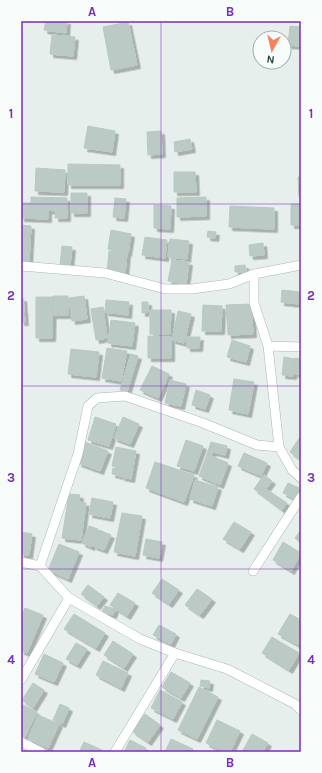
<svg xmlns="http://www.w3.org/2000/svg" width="322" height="773" font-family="Karla,sans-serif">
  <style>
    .building { fill: #bbcac4; stroke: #b8c9c2; filter: url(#shadow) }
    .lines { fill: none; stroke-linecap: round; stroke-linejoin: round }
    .street-casing { stroke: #a8b8b2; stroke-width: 10 }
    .street { stroke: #fff; stroke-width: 9 }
    .grid { fill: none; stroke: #7b2cbf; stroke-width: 1; stroke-opacity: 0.55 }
    .neatline { fill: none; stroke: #7b2cbf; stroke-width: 1.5 }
    .grid-label { font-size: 13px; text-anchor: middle; font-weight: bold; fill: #7b2cbf }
  </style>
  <defs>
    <filter id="shadow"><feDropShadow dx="3.5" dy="3.5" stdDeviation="0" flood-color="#0004"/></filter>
  </defs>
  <rect width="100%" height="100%" fill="#e6efeb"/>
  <!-- building -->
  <path class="building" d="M46,21H67L66,33L44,30Z
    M128,22L137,65L111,70L103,27Z
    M290,26L301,27L299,46L288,45Z
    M52,35L75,37L73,56L50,54Z
    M88,126L115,131L112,152L84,148Z
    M161,131L162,154L148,155L147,132Z
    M190,139L192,149L175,152L174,142Z
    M68,164L120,165V185H68Z
    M36,168L65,170L64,192L35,191Z
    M174,172H195L196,192H174Z
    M298,177H301V197H299Z
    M71,193H87V213H71Z
    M31,197L67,198V218H55L56,211L48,210V219L21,218V203H31Z
    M206,197V216L177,217V198Z
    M115,198L126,199L124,218L113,217Z
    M291,204H301V225H291Z
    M154,205L171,206L170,229L154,228Z
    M230,206L274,208V229L229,227Z
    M21,225L31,226L29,263H21Z
    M111,230L131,234L128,253L108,249Z
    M208,231L216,232L215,238L207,237Z
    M145,237L167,240L165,258L142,255Z
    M170,239L189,241L187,259L168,257Z
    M263,243L264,255L250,256L249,245Z
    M62,246L72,247L70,266L60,265Z
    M109,251L127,253L125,274L107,272Z
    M172,260L189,262L186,284L168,281Z
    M245,265L246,272H235V266Z
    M282,290L300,292L299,304L281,302Z
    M53,296H68V315H53Z
    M84,296L87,319L72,321L69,298Z
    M36,297H53L52,338H36Z
    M21,298H23L25,322H21Z
    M106,300L129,302L128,315L105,312Z
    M142,302H148V312L142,313Z
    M251,304L253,334L228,335L226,305Z
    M203,305L222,306L221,331H202Z
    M103,307L107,338L96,340L91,309Z
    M150,310H171L170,334H150Z
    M178,311L191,314L184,343L172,340Z
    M111,320L135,323L132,346L108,343Z
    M148,336L171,337V358H148Z
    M187,337H200L199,348H187Z
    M232,340L250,346L246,362L227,357Z
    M107,348L127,351L121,381L102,378Z
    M71,349L99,352L96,377L68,374Z
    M131,354L138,356L127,392L120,390Z
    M284,357L295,359L293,376L282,375Z
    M295,358L301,359V374H295Z
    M152,366L169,374L158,398L140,390Z
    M234,379L254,382L248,414L229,410Z
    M170,380L186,384L181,406L165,403Z
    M196,390L210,395L205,409L192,405Z
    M95,417L116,424L109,446L88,440Z
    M123,417L139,424L130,444L114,438Z
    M300,437L301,438V460L290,452Z
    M186,440L203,446L194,471L177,466Z
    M85,442L108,451L100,471L78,463Z
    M211,442L227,446L225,455L213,452L211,455L207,454Z
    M116,447L136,451L131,479L121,477L123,468L112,466Z
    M244,453L267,463L261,476L238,466Z
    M207,454L228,463L220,485L199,476Z
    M155,462L194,475L184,502L146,488Z
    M113,468L121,469L120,476L112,474Z
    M264,475L272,481L266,489L287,503L282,510L254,489Z
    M195,480L218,487L212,506L190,499Z
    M288,483L301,489L297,500L283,493Z
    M69,494L80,495L79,502L86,503L81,540L62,538Z
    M92,498L113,502L110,518L89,514Z
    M122,513L142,516L135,556L114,552Z
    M234,522L251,532L240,549L223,539Z
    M89,526L98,529L91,547L82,543Z
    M99,530L111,535L104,550L93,546Z
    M301,530V543L295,538Z
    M21,532L32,534L29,555L21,554Z
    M146,539L162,542L159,558L143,555Z
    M283,542L301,553L291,571L273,560Z
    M59,544L79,552L68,579L48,570Z
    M162,579L179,590L169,604L152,593Z
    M88,585L104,597L97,606L81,594Z
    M197,589L212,599L200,615L185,605Z
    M118,593L135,603L127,616L110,605Z
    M105,606L115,609L113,615L102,612Z
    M25,608L43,615L27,653L21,651V618Z
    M74,614L105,633L96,648L64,629Z
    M290,614L301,620V639L298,645L278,634Z
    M159,625L176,634L171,644L153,635Z
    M272,637L299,653L289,670L262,653Z
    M113,641L133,654L124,668L104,655Z
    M76,643L87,649L77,665L66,659Z
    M44,654L63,663L54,682L35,674Z
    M103,661L128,673L121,688L96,675Z
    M171,672L190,683L181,698L162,687Z
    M201,680L210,681L209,688L200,686Z
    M33,683L44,690L33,708L22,700Z
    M199,687L218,697L197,739L178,730Z
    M160,690L182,702L173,719L151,708Z
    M21,704L37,712L25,737L21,735Z
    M60,704L69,708L62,724L53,720Z
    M145,714L160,725L148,742L132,731Z
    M38,715L59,724L48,748L28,739Z
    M217,720L240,731L230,752H224L206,743Z
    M252,734L268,743L263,752H242Z
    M171,739L193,749L192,752H165Z
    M130,740L146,748L145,752H124Z
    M84,742L102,750L101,752H79Z"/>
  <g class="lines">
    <defs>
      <path id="street" d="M21,266L105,273L165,289H192L229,284L254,274L301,265
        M254,274V303L268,346L279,447L292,470L301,478
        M268,346L301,347
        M21,562L40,566L69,598L140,639L175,653L227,669L295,704L301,710
        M40,566L78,454L88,406L97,398L125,396L203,423L257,445L279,447
        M253,571L301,497
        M21,680L69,598
        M21,742L41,752
        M115,752L175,653"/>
    </defs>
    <!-- street casing -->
    <use href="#street" class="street-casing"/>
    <!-- street -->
    <use href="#street" class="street"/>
  </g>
  <!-- grid -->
  <path class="grid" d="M161,21V752M21,204H301M21,386H301M21,569H301"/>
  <!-- border -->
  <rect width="322" height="773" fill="none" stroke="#f7fbf9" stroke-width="44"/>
  <!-- north arrow -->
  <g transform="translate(272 50) rotate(188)"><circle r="19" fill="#f7fbf9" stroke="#a3b1ad"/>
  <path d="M0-3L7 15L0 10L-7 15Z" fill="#f4845f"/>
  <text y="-6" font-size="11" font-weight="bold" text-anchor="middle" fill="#24423a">N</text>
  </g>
  <rect x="22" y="22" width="278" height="729" class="neatline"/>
  <g class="grid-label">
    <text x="92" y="16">A</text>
    <text x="230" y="16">B</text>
    <text x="11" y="118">1</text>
    <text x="311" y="118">1</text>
    <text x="11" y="300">2</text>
    <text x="311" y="300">2</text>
    <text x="11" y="482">3</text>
    <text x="311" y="482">3</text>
    <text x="11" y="664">4</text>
    <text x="311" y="664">4</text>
    <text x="92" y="767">A</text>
    <text x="230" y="767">B</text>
  </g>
</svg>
